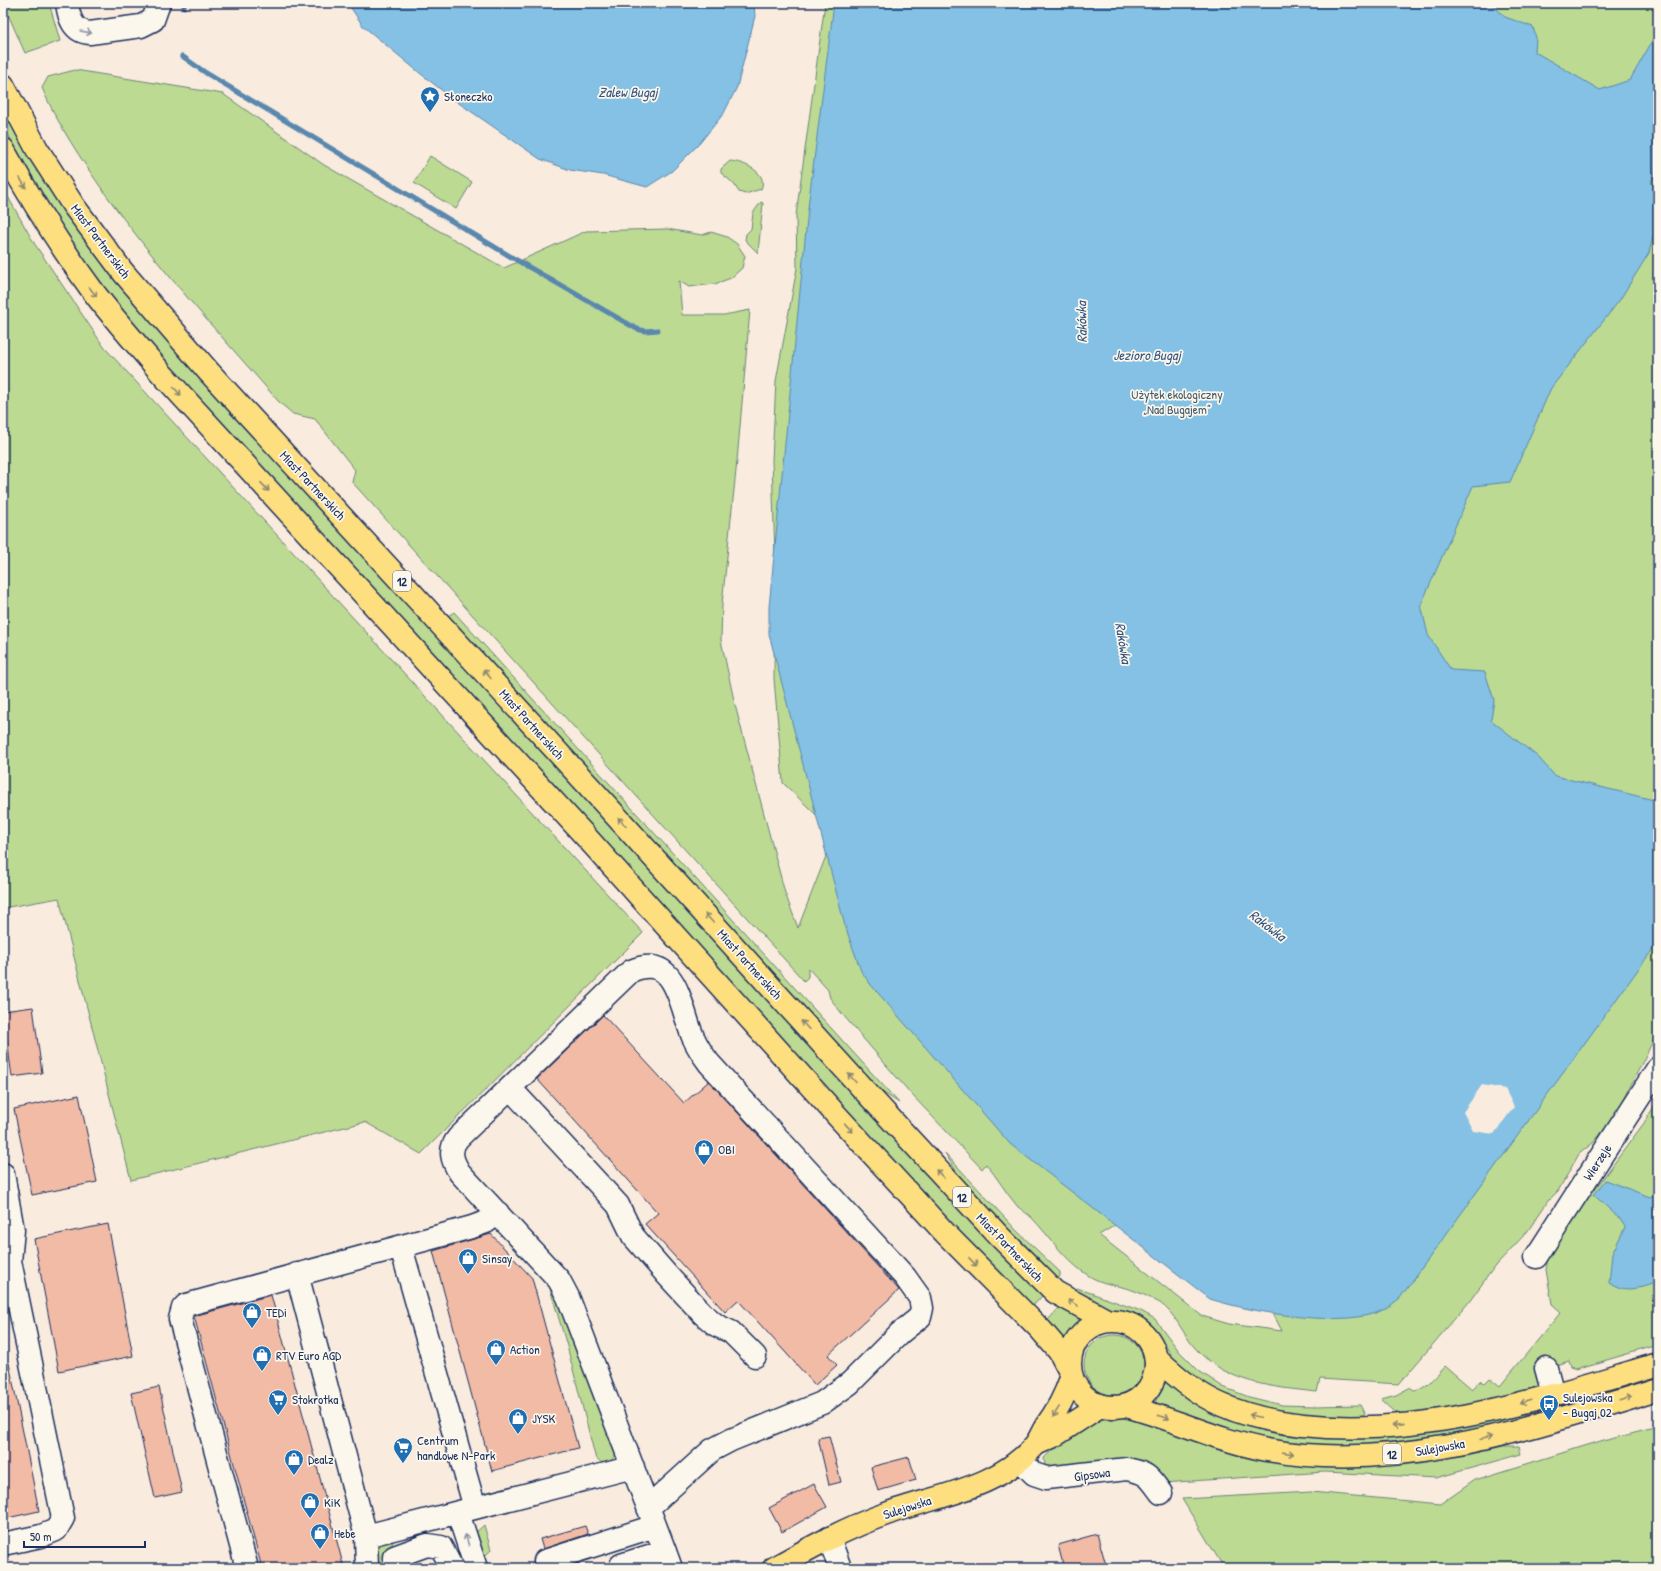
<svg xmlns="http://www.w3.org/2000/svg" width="1661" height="1571" font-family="'Patrick Hand',sans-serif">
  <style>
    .green { fill: #bcda92; stroke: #6c8478; fill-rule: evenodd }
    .water { fill: #84c1e4; stroke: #5a87ae }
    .pier { fill: #f9ebde }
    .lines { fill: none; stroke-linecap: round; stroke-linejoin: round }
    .stream { stroke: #5a87ae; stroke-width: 5 }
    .building { fill: #f2bba6; stroke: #1b2f5e }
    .minor-casing { stroke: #1b2f5e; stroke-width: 25 }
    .major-casing { stroke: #1b2f5e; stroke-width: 25 }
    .minor { stroke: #fbf7ec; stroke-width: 22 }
    .major { stroke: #fedf80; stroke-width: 22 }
    .oneway { stroke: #8b93a5 }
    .oneway2 { stroke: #8c876f }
    .labels { text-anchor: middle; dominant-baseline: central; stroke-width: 3.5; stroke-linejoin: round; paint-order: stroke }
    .shield { fill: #fbf7ec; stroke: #5e6b89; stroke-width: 1 }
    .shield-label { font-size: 12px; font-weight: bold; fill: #1b2f5e }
    .poi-label { font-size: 13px; fill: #1b2f5e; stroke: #fbf7ec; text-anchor: start }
    .street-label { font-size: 13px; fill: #1b2f5e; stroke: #fbf7ec }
    .park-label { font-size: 13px; fill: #435a6b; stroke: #fbf7ec }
    .water-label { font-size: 14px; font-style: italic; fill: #355480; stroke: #fbf7ec }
  </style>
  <rect width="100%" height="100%" fill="#f9ebde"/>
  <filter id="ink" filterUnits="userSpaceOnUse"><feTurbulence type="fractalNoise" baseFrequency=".025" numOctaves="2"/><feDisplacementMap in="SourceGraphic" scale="8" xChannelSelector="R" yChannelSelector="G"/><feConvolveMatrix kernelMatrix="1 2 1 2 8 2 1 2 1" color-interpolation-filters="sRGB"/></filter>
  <g filter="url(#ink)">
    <!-- green -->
    <path class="green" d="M3,3H49L60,41L25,53Z
      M825,3H1658V1031L1622,1103L1607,1126L1594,1142L1579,1154L1558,1191L1548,1201L1527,1232L1495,1266L1469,1302L1399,1384L1320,1379L1317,1392C1272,1387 1228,1384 1195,1348C1182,1333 1176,1314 1160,1303C1150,1298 1140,1292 1129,1289C1116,1285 1102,1284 1089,1276C1065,1261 1051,1238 1032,1218C1028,1214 1023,1211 1018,1207C1006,1193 997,1177 986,1164L982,1169L912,1095L843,1015L830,998L828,990L808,968V977L804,981L352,482L355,470L315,419L293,414L279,402C219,333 157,267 104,192C81,159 58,125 42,88L48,77L75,70L223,94L324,165L504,268L586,231L667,229L702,235L711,232L727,237L737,244L745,256L742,268L731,278L715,284L689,287L679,281L682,315H724L750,310L737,461L722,604L721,640L735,705L785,893L798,928L835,833L783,783L774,679L775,558L772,460L776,381L797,268L796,215ZM1158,1199L1250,1269L1282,1331L1229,1324L1202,1316L1099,1235Z
      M3,107L30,156L1043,1295L1033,1306L983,1257L889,1157L592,826L229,432L131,322L98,281L68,237L22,160L3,125Z
      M430,156L472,182L456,209L414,183Z
      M730,161C743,162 769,172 761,189L745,194L739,192L733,183L721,173V169Z
      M3,188L34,243L104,347L643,933L421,1154L365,1122L131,1180L59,898L3,908Z
      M761,202L763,203L758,253L745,240L746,234L751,229L753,213Z
      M454,612L899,1103L875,1087L448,616Z
      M1658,1100V1345L1576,1369L1570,1367L1568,1361L1556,1365L1538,1387L1526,1393L1403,1416L1394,1411L1381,1399L1396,1395L1409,1388L1416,1392L1427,1385L1445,1366L1472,1389L1481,1381L1485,1383L1490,1378L1500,1386L1561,1312L1552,1304L1546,1270L1548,1256L1561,1235L1644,1123Z
      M945,1153L1017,1231L1060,1272V1276L1058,1279L993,1217L962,1181Z
      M548,1282L555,1292L617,1451C612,1463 604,1469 595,1456L567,1346Z
      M1077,1288L1141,1311L1155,1319L1179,1351L1199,1371L1223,1387L1249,1397L1282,1405L1314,1406L1361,1405L1365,1413L1360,1417C1339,1417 1317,1417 1296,1415C1254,1410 1210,1394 1179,1364C1166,1352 1163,1335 1151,1324C1138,1312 1122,1312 1107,1308C1095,1304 1084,1298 1074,1292Z
      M1060,1307L1080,1320L1063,1339L1047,1321Z
      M1084 1365a30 30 0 1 1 60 0a30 30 0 1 1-60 0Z
      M1167,1380L1227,1417L1497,1419L1498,1420L1603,1391L1604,1394L1507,1423L1423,1442L1334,1448L1247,1437L1154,1404Z
      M1123,1418H1139L1240,1455L1284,1462L1497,1447H1520L1522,1454L1436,1478L1325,1472L1162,1483L1050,1471L1045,1465L1044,1458L1052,1450L1096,1420Z
      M1658,1426V1568H1224L1182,1499L1311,1492L1441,1504L1475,1480L1607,1439Z
      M484,1525L491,1550L481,1560L472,1536Z
      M394,1540L388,1552L392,1568H376L377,1544Z"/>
    <!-- water -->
    <path class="water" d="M345,3H754L755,16L737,87L724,113L699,144L672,171L647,187L603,175L570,170L540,159L453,99L421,74L363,26L351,8Z
      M834,3H1491L1505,17L1533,27L1536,38L1535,52L1600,90L1630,80L1658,31V165L1651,182L1658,192V216L1649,253L1619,301L1551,388L1510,482L1473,486L1421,605L1428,635L1451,670L1485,672L1494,700L1491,720L1538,757L1555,776L1658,801V942L1400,1298C1395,1302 1390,1306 1385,1309C1346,1330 1251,1312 1210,1299L1010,1144L871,985L861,971L845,926L769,634V607L809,199Z
      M1605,1180L1650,1197L1658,1192V1282C1641,1288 1625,1294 1609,1282L1612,1254L1625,1227L1620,1219L1594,1195Z"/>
    <!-- pier -->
    <path class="pier" d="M1482,1085L1505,1089L1514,1107L1494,1134L1473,1131L1463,1112Z"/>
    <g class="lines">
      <!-- stream -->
      <path class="stream" d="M184,7V3
        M182,56L206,73L513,258L637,329L645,331L658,330"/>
    </g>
    <!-- building -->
    <path class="building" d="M33,1007L42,1073L12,1077L3,1011Z
      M603,1015L684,1103L709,1081L899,1290L828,1355L837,1365L815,1385L738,1300L725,1312L645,1224L658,1213L537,1079Z
      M79,1095L97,1182L32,1195L14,1109Z
      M108,1224L133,1356L59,1371L34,1239Z
      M491,1234L532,1278L578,1448L492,1471L433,1251Z
      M271,1295L344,1568H262L194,1316Z
      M3,1363H9L39,1511L3,1519Z
      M159,1387L182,1492L155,1498L131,1393Z
      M829,1436L841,1482L829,1485L818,1438Z
      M909,1457L916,1480L878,1491L871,1467Z
      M814,1484L827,1507L782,1532L769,1508Z
      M585,1526L588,1534L543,1549L540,1539Z
      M1097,1534L1107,1568H1064L1058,1545Z"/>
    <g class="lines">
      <defs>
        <path id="minor" d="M67,3C69,18 73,32 90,33L141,26L153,20L159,3
          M510,1088L618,1205L633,1236L667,1275L703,1314L716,1325L731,1332L755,1356
          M3,1174L13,1230L10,1261L63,1518L56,1530L41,1536L3,1544
          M401,1247L475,1508
          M1536,1257L1658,1068
          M297,1274L366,1536L367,1568
          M1546,1368L1553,1394
          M1020,1460L1034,1474L1046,1478L1127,1469C1148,1473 1149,1477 1161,1493
          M648,1508L712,1450L731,1440L822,1403L850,1383L900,1333L920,1317L922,1308L920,1298L905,1277L709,1063C703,1055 697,1046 693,1037C680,1007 677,951 631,971L458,1138C448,1150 452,1161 460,1173L559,1280L568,1297L639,1484C650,1512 661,1540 671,1568
          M458,1513L476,1568
          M366,1536L633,1467
          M829,1538L840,1568
          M545,1561L655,1526
          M247,1568L180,1319L183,1308L186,1305L472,1227L486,1222L498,1213
          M396,1568L394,1557L427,1545L441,1547L452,1568
          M621,1568V1565L665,1551"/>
        <path id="major" d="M3,85L37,149L73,205L123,272L209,372L597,795L863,1089L999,1236L1055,1292L1108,1321
          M3,149C30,198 59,245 92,290C114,319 138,346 162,374L588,839L840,1119L946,1234L1041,1330L1059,1351L1069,1370
          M1070 1364a43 43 0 1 1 86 0a43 43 0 1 1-86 0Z
          M1156,1358C1176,1376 1196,1394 1222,1405C1247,1416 1275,1422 1303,1425C1425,1438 1543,1398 1658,1364
          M1126,1406C1174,1419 1219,1441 1267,1450C1400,1474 1533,1427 1658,1389
          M1036,1444L1054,1436L1100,1406
          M774,1568C810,1548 846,1528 886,1514C937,1495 998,1489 1035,1445C1040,1439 1042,1432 1046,1426C1057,1411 1065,1396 1071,1378"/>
      </defs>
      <!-- minor casing -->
      <use href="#minor" class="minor-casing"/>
      <!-- major casing -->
      <use href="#major" class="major-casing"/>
      <!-- minor -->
      <use href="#minor" class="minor"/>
      <!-- major -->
      <use href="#major" class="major"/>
    </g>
    <!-- one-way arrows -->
    <defs><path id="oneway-shaft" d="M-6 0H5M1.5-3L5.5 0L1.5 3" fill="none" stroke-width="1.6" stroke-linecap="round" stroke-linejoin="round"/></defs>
    <g class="oneway">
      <use href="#oneway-shaft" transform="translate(86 32) rotate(10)"/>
      <use href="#oneway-shaft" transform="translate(467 1540) rotate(-108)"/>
    </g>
    <g class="oneway2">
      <use href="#oneway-shaft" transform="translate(23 183) rotate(59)"/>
      <use href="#oneway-shaft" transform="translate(93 292) rotate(53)"/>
      <use href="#oneway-shaft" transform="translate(177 391) rotate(48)"/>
      <use href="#oneway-shaft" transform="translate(265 487) rotate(47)"/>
      <use href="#oneway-shaft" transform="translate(487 674) rotate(-132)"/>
      <use href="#oneway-shaft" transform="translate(622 822) rotate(-132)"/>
      <use href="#oneway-shaft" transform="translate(709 918) rotate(-132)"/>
      <use href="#oneway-shaft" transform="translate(805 1025) rotate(-132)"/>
      <use href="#oneway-shaft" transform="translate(852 1078) rotate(-132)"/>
      <use href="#oneway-shaft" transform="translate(849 1128) rotate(47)"/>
      <use href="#oneway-shaft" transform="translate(940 1174) rotate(-133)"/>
      <use href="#oneway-shaft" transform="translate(973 1262) rotate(46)"/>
      <use href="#oneway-shaft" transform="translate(1073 1303) rotate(-149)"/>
      <use href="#oneway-shaft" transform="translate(1625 1399) rotate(-17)"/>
      <use href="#oneway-shaft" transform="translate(1526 1402) rotate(164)"/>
      <use href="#oneway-shaft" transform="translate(1056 1412) rotate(122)"/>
      <use href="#oneway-shaft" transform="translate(1255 1416) rotate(-166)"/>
      <use href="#oneway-shaft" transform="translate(1164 1417) rotate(18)"/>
      <use href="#oneway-shaft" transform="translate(1398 1425) rotate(176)"/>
      <use href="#oneway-shaft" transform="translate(1486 1438) rotate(-14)"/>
      <use href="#oneway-shaft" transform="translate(1288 1453) rotate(8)"/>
    </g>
  </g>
  <!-- icons -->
  <defs>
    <symbol id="sight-pin" viewBox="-11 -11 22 30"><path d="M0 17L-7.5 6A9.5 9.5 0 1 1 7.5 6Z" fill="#1f6fb2" stroke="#fbf7ec"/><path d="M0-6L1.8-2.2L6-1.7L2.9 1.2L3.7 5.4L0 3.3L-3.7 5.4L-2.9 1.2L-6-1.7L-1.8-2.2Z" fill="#fff"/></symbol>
    <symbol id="shop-pin" viewBox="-11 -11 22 30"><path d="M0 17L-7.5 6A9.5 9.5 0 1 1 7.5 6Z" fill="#1f6fb2" stroke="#fbf7ec"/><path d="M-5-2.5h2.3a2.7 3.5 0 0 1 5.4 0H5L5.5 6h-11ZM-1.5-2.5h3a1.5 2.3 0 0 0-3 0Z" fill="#fff"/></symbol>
    <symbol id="supermarket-pin" viewBox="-11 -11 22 30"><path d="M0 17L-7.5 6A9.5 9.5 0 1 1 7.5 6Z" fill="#1f6fb2" stroke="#fbf7ec"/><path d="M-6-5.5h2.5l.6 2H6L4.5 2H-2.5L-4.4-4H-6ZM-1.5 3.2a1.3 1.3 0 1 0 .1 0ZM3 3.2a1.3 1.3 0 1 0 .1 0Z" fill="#fff"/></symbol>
    <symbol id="bus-pin" viewBox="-11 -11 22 30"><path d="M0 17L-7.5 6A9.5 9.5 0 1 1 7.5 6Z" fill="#1f6fb2" stroke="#fbf7ec"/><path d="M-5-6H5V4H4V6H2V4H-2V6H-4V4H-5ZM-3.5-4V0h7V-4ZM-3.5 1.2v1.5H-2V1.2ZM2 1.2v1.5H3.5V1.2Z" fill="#fff"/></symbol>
  </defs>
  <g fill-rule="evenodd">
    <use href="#sight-pin" x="419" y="85" width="22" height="30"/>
    <use href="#shop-pin" x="693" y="1138" width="22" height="30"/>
    <use href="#shop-pin" x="457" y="1247" width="22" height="30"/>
    <use href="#shop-pin" x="241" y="1301" width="22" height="30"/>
    <use href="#shop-pin" x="485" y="1338" width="22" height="30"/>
    <use href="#shop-pin" x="251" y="1344" width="22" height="30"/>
    <use href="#supermarket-pin" x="267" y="1388" width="22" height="30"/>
    <use href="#bus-pin" x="1538" y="1393" width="22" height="30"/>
    <use href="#shop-pin" x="507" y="1407" width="22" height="30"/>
    <use href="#supermarket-pin" x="392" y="1436" width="22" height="30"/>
    <use href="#shop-pin" x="283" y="1448" width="22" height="30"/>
    <use href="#shop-pin" x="299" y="1491" width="22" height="30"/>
    <use href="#shop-pin" x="309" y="1522" width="22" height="30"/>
  </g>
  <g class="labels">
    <!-- shield labels -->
    <g class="shield">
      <rect x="393" y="571" width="18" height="20" rx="3"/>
      <rect x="953" y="1187" width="18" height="20" rx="3"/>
      <rect x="1383" y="1444" width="18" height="20" rx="3"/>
    </g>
    <g class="shield-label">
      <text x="402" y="581">12</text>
      <text x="962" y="1197">12</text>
      <text x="1392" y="1454">12</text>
    </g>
    <!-- poi labels -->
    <g class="poi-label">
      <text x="444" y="96">Słoneczko</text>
      <text x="718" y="1149">OBI</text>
      <text x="482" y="1258">Sinsay</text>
      <text x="266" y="1312">TEDi</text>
      <text x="510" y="1349">Action</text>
      <text x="276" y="1355">RTV Euro AGD</text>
      <text x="1563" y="1397">Sulejowska<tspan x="1563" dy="15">- Bugaj 02</tspan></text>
      <text x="292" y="1399">Stokrotka</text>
      <text x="532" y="1418">JYSK</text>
      <text x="417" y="1440">Centrum<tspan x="417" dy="15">handlowe N-Park</tspan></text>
      <text x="308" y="1459">Dealz</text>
      <text x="324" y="1502">KiK</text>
      <text x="334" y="1533">Hebe</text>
    </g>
    <!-- street labels -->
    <g class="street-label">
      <text transform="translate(101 241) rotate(53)">Miast Partnerskich</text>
      <text transform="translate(313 485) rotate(47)">Miast Partnerskich</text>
      <text transform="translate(532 724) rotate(48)">Miast Partnerskich</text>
      <text transform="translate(750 964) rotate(48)">Miast Partnerskich</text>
      <text transform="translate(1597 1162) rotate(-57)">Wierzeje</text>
      <text transform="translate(1010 1247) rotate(46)">Miast Partnerskich</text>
      <text transform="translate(1440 1447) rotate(-10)">Sulejowska</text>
      <text transform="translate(1092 1474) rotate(-8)">Gipsowa</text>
      <text transform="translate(907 1507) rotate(-18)">Sulejowska</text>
    </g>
    <!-- park labels -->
    <g class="park-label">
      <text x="1177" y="394">Użytek ekologiczny<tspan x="1177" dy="15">„Nad Bugajem”</tspan></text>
    </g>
    <!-- water labels -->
    <g class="water-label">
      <text x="628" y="91">Zalew Bugaj</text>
      <text transform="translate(1081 322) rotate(-91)">Rakówka</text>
      <text x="1147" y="354">Jezioro Bugaj</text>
      <text transform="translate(1124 643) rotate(81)">Rakówka</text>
      <text transform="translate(1268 925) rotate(37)">Rakówka</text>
    </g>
  </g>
  <!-- margin -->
  <rect width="1661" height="1571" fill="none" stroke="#fbf7ec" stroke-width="16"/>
  <rect x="8" y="8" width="1645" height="1555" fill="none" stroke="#1b2f5e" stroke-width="1.5" filter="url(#ink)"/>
  <!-- scale -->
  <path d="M24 1541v6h121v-6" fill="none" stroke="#1b2f5e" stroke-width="2"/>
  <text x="30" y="1541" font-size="12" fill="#1b2f5e" stroke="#fbf7ec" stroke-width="3" paint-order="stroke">50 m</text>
</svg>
